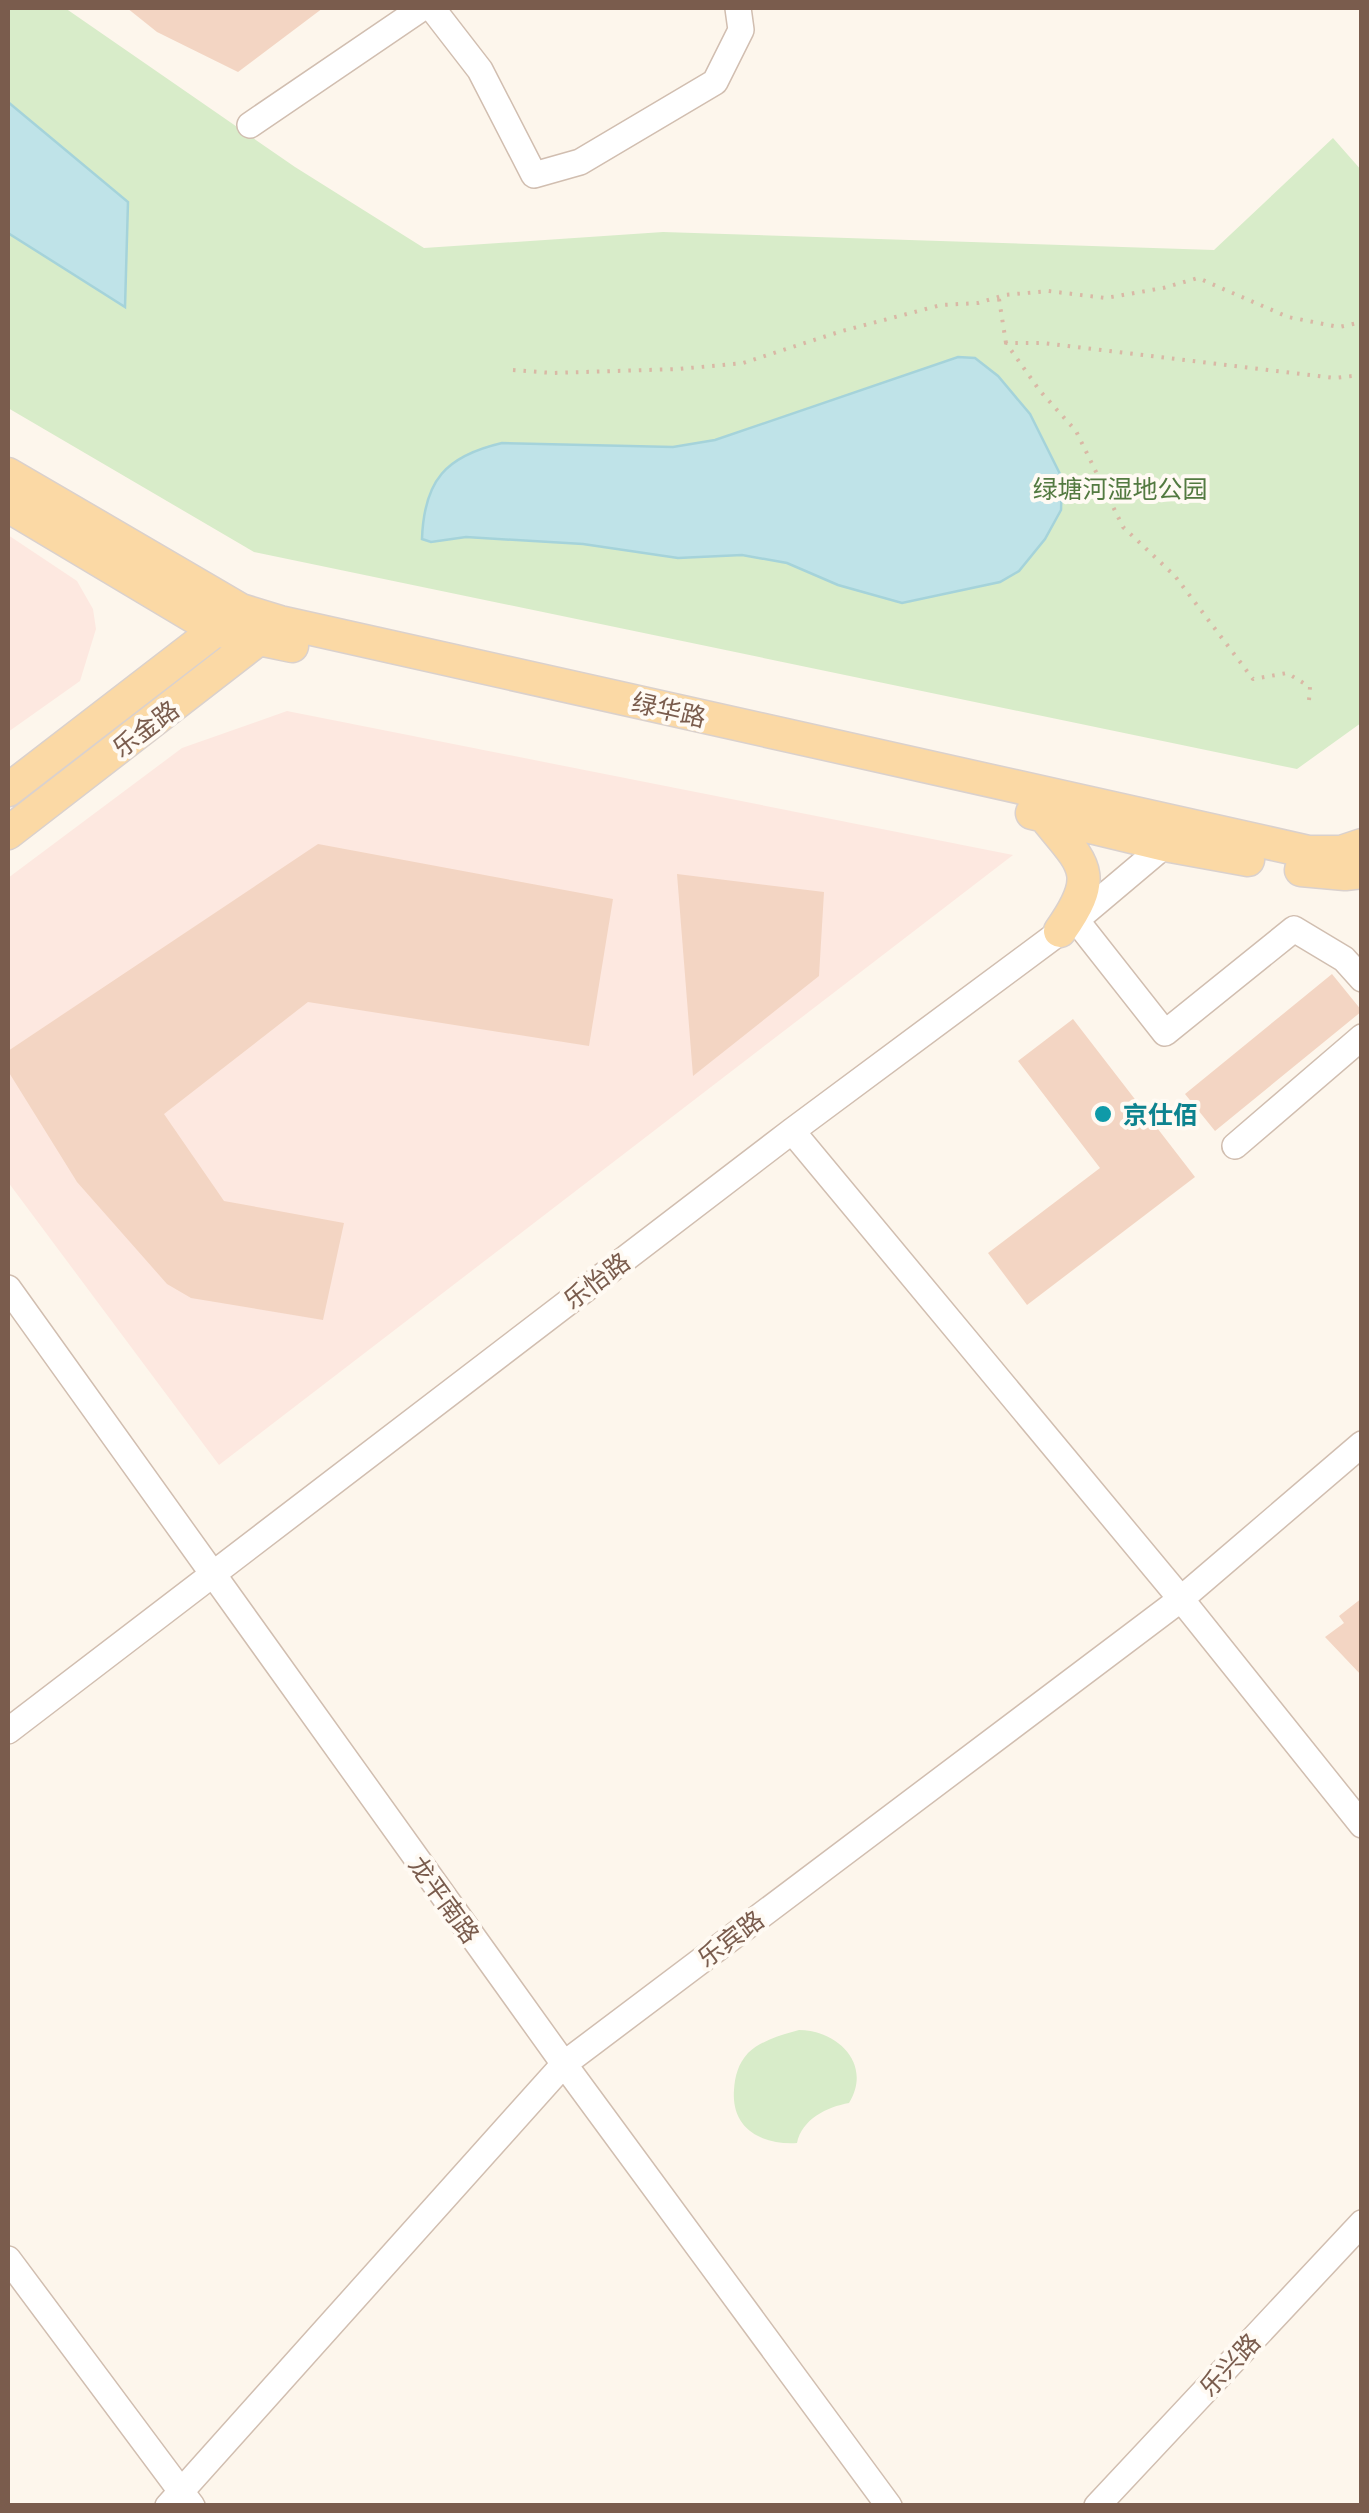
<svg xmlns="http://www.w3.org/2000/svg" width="1369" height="2513" font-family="'Open Sans','Noto Sans SC',sans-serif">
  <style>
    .commercial { fill: #fde8e0 }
    .green { fill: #d8ecc9 }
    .water { fill: #bfe3e8; stroke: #a5d3da; stroke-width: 2.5 }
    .building { fill: #f3d5c3 }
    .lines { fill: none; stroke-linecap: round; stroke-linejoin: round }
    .minor-casing { stroke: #d1beb0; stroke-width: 28 }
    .major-casing { stroke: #dad1cd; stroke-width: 35 }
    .path { stroke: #d9b8a5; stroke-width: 4; stroke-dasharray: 2.5 8; stroke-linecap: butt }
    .minor { stroke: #fff; stroke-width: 25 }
    .major { stroke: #fbd9a5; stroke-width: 32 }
    .culture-dot { fill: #0f9aa8; stroke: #fffaf3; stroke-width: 4 }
    .labels { text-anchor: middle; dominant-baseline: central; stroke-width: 8; stroke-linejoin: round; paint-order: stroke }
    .park-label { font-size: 25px; fill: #537a41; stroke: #fffaf3 }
    .street-label { font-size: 25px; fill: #7a5c4d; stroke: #fffaf3 }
    .culture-label { font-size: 25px; font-weight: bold; fill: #0d838f; stroke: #fffaf3; text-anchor: start }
  </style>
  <rect width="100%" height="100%" fill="#fdf6ec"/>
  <!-- commercial -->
  <path class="commercial" d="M8,535L77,581L93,609L96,629L80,681L8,732Z
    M287,711L1013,855L219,1465L8,1182V878L182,748Z"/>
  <!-- green -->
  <path class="green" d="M8,8H65L295,167L424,248L663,232L1214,250L1333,138L1362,171L1361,723L1297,769L254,552L8,408Z
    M799,2030C837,2030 873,2064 849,2103C827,2107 802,2119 797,2143C763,2145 731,2130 734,2090C735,2076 738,2064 748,2053C762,2040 781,2035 799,2030Z"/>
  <!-- water -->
  <path class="water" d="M8,102L128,202L125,307L8,233Z
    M958,357L975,358L998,376L1030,414L1062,478L1061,510L1045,539L1019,571L1000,582L902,603L838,585L787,563L742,555L678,558L583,544L466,537L431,542L422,539C424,480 446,456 502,443L673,447L715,440Z"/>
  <!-- building -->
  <path class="building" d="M127,8H323L238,72L157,32Z
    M318,844L613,899L589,1046L308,1002L164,1114L224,1201L344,1223L323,1320L191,1298L167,1284L77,1182L8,1071V1051Z
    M677,874L824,892L819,976L693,1076Z
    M1332,974L1362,1011L1215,1131L1185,1094Z
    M1073,1019L1195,1177L1027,1305L988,1253L1100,1168L1018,1061Z
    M1362,1598V1676L1325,1637L1344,1623L1339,1616Z"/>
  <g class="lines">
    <defs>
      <path id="minor" d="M432,8L480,70L534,175L580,162L715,82L741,30L738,8
        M250,125L422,8
        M1076,920L1165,1033L1294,929L1344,959L1362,979
        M792,1131L1181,1599L1362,1825
        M1235,1146L1362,1037
        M8,1288L564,2064L889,2506
        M8,1731L792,1131L1076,920L1165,845L1170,831
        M8,2259L192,2506
        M168,2506L564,2064L1181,1599L1362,1444
        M1097,2506L1362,2223"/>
      <path id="major" d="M8,474L241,610L280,622L1309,852H1341L1362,845
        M8,506L216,630L292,646
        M8,790L230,619
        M1032,813L1165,845L1248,860
        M1044,816C1084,865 1101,873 1060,931
        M8,833L269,631
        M1301,870L1345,874L1362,872"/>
    </defs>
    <!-- minor casing -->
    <use href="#minor" class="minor-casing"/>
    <!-- major casing -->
    <use href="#major" class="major-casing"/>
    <!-- path -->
    <path class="path" d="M999,299L1006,343
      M513,370L552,373L679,369L743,363L842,331L941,305L978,303L1005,295L1048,291L1106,298L1163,288L1198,278L1288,317L1339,327L1362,322
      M1309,700L1310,687L1287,673L1253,679L1175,576L1123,527L1076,431L1040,391L1006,343H1043L1334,378L1362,375"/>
    <!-- minor -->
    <use href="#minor" class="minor"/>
    <!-- major -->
    <use href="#major" class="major"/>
  </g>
  <!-- markers -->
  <circle class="culture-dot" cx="1103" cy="1114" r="10"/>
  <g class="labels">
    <!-- park labels -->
    <g class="park-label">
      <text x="1120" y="488">绿塘河湿地公园</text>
    </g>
    <!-- street labels -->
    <g class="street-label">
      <text transform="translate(669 709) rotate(13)">绿华路</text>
      <text transform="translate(145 728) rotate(-37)">乐金路</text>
      <text transform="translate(596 1280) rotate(-37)">乐怡路</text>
      <text transform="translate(445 1899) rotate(54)">龙平南路</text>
      <text transform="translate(730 1938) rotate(-37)">乐宾路</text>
      <text transform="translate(1229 2364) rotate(-47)">乐兴路</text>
    </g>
    <!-- culture labels -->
    <g class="culture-label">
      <text x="1123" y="1114">京仕佰</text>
    </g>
  </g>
  <!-- border -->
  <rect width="1369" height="2513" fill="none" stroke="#7a5c4d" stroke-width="20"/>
</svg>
